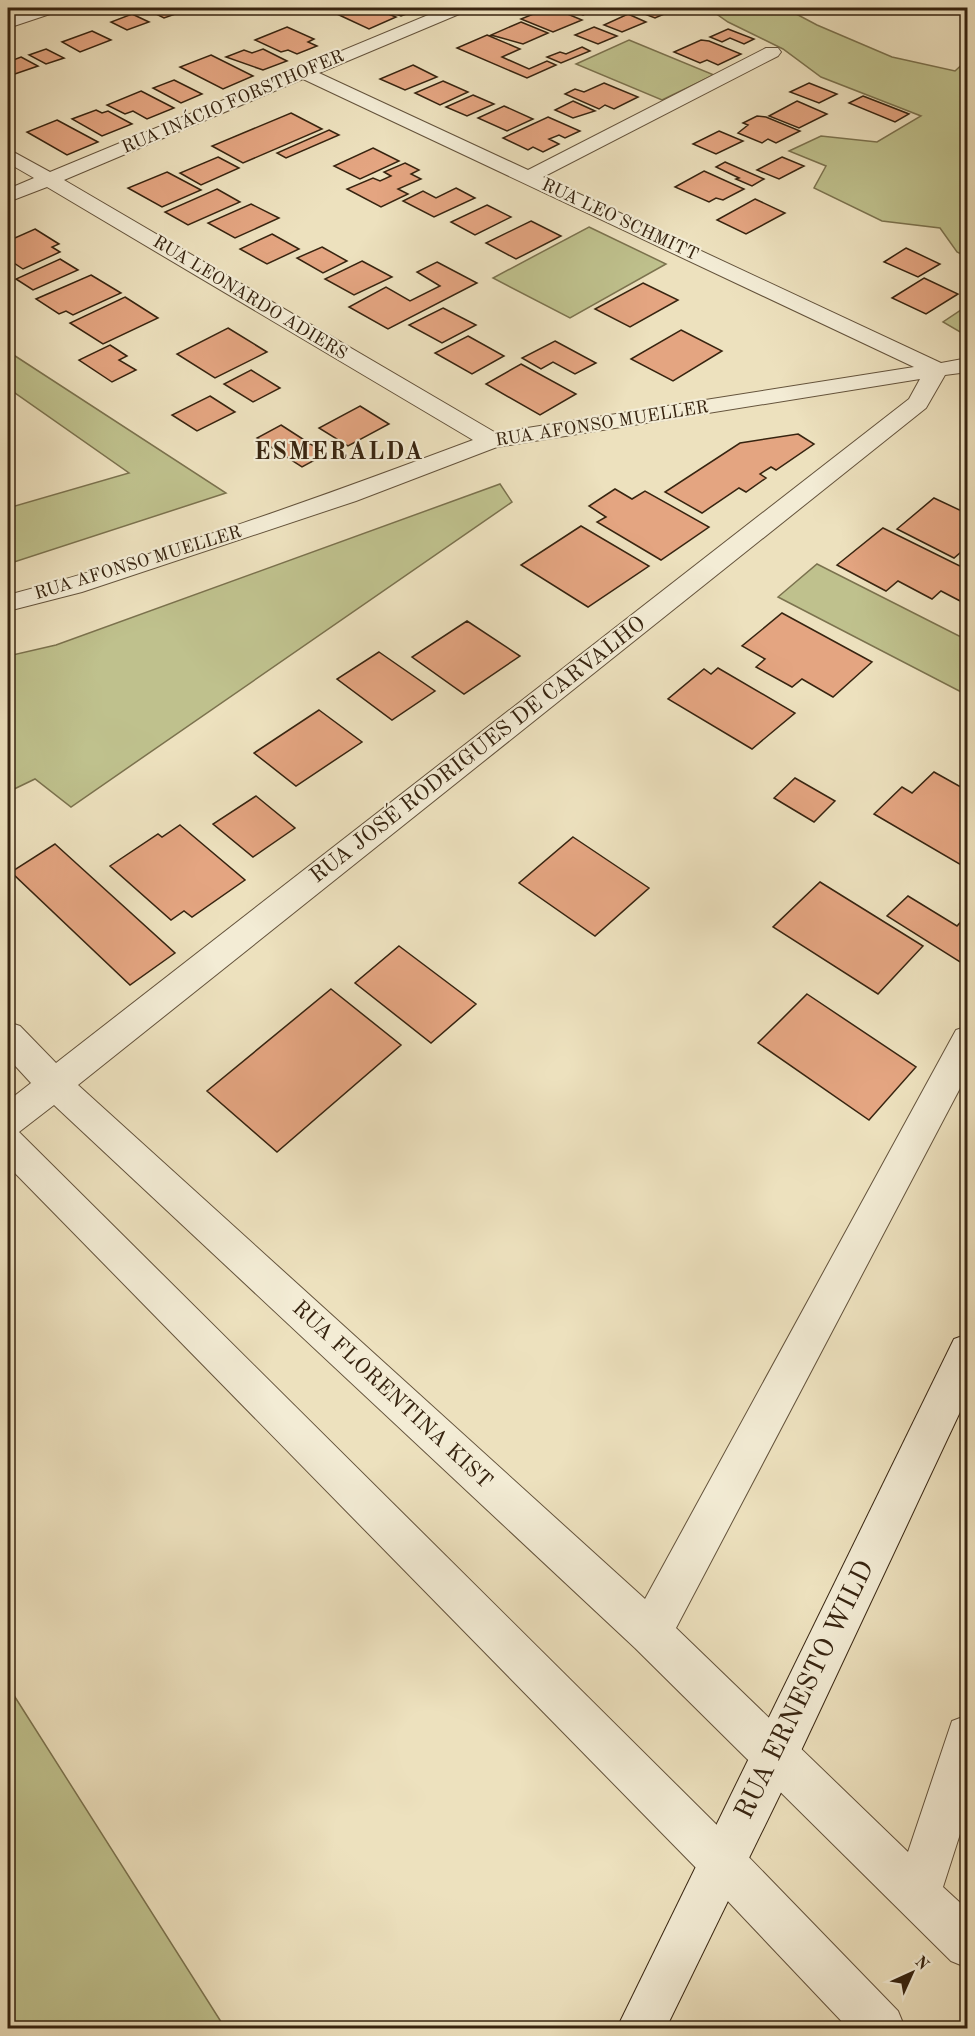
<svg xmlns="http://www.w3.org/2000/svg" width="975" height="2036" font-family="'Old Standard TT',serif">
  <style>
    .green { fill: #bfc18d; stroke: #7b724e; stroke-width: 1.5 }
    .building { fill: #e4a581; stroke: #372410; stroke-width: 1.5 }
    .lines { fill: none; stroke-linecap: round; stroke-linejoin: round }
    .minor-casing { stroke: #64533c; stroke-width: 2 }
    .secondary-casing { stroke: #372410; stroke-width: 2 }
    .minor { fill: #f3ecd5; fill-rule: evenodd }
    .secondary { fill: #f3ecd5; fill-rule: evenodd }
    .labels { text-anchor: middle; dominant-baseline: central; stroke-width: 4.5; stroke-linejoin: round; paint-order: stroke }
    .far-street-label { font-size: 18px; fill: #372410; stroke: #f3ecd5 }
    .street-label { font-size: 22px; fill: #372410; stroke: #f3ecd5 }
    .far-district-label { font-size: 24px; font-weight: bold; letter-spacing: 1.5px; fill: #372410; stroke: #f3ecd5 }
    .near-street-label { font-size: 27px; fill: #372410; stroke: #f3ecd5 }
  </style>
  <rect width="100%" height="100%" fill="#ede1be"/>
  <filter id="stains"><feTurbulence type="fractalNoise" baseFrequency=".00333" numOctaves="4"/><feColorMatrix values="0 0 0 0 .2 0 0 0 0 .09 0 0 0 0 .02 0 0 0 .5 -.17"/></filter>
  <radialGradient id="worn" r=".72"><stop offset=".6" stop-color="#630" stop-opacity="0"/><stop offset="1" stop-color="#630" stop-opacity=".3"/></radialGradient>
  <!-- green -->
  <path class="green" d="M708,8H785L817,25L892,57L955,71L967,60V257L957,252L940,228L882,221L814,188L826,166L789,151L821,136L877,142L921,116L821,77L783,49L728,22Z
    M629,40L714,75L662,100L576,64Z
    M589,227L666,264L570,318L493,278Z
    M967,306V336L943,322Z
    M9,352L226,493L8,564V508L129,473L8,388Z
    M500,484L512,502L71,807L35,779L8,792V656L56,645Z
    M817,564L967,640V695L778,597Z
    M8,1686L225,2028H8Z"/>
  <!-- building -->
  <path class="building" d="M144,8H182L187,10L164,18Z
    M355,8H373L396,17L369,29L337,14Z
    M382,8H408L415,11L401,16Z
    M548,8H553L582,20L553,32L521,19Z
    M565,8H600L583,15Z
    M653,8H678L655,18L642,13Z
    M132,14L149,22L127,30L111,22Z
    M628,14L646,22L622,32L604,25Z
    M521,22L548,33L523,44L491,35Z
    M287,27L314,39L308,42L317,46L297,54L288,50L281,52L255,40Z
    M594,27L617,36L598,44L575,35Z
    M728,29L754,39L744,44L730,38L722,42L710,37Z
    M92,31L111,40L80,52L62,42Z
    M487,35L520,49L502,57L529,69L547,61L556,65L527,78L457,48Z
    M701,40L709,41L741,54L718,65L707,60L700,63L674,52Z
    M582,47L590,51L561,63L547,57L560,52L566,54Z
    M46,49L64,58L46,64L29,55Z
    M263,49L287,61L263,70L226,57L244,50L252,53Z
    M211,55L253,76L223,89L180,67Z
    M21,57L38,66L12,75L8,73V62Z
    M413,65L437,77L405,90L380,79Z
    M174,80L202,94L181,103L153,88Z
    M443,81L468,92L440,105L415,93Z
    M604,83L638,97L614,109L605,105L599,109L565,94L575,89L584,92Z
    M809,83L837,94L819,103L790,92Z
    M141,91L174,108L147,119L133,111L125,114L107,105Z
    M473,95L494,104L467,116L446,107Z
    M863,96L909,114L895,122L849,103Z
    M573,101L595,111L573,118L555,110Z
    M797,101L827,114L799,128L769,116Z
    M504,106L533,119L507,131L478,118Z
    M96,110L102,113L108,111L132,124L102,136L72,119Z
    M291,113L322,129L243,163L212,146Z
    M757,116L766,117L800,131L776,143L768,139L762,143L738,133L748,125L743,123Z
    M548,117L580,131L565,138L559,135L549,139L559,144L543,152L533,147L528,150L503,138Z
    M57,120L98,142L67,155L27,132Z
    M329,130L339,135L286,158L277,153Z
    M719,131L743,141L716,154L693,144Z
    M373,148L399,161L360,179L334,166Z
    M218,157L239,168L201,185L180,173Z
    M782,157L804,166L779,179L757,170Z
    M725,162L764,179L752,186L736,179L739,178L716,167Z
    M405,163L419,170L411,174L421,179L398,189L408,194L381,207L347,189L373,178L380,181L391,176L384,172Z
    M704,171L744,189L723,200L716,198L709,202L675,187Z
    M167,172L201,190L162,207L128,188Z
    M456,188L475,198L434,217L403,201L423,191L436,198Z
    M217,189L240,202L188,225L165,212Z
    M755,199L785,213L746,234L717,220Z
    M251,204L279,218L235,238L208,223Z
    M487,205L511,217L475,235L451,222Z
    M531,221L561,236L516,259L486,243Z
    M35,229L59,244L52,247L60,252L23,269L8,259V241Z
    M272,234L299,249L267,264L240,249Z
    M322,247L347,261L323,273L297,258Z
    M906,248L940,264L918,277L884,262Z
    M60,259L78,270L33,290L16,279Z
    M362,261L392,277L354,295L325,279Z
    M437,262L477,283L388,329L349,307L386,287L410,301L440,286L417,272Z
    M91,275L121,293L73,315L66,311L59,314L36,299Z
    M924,278L958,294L926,314L892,298Z
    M643,283L678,300L630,327L595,309Z
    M125,297L158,318L103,344L70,323Z
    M443,308L476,325L442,343L409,325Z
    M228,328L267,352L215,378L177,354Z
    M681,330L722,351L673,381L631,359Z
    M468,336L504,356L472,374L435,353Z
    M555,341L596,363L575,374L553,362L541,369L522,358Z
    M110,345L127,356L119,360L136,370L112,382L79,360Z
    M521,364L576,394L540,415L486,384Z
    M251,370L280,388L253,402L224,384Z
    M210,396L235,412L197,431L172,415Z
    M360,406L389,424L348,446L319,428Z
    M281,425L326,454L302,467L257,438Z
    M798,434L814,444L776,470L771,467L760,474L766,478L746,492L739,488L702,513L665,492L740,443Z
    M615,489L632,499L645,491L709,527L661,560L597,522L606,517L589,506Z
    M934,498L968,514V546L954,558L897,529Z
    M581,526L649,566L588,607L521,565Z
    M883,528L968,570V600L964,603L941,591L932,599L898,581L886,591L837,565Z
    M782,613L872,662L833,697L802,679L792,687L756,667L765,659L742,646Z
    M467,621L520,656L464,694L412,657Z
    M379,652L435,691L392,720L337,679Z
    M718,668L795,713L752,749L668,699L704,669L711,674Z
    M319,710L362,742L296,786L254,753Z
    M934,772L968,791V869L874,814L902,787L912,793Z
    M795,778L835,801L814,822L774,798Z
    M256,796L295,828L253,857L213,824Z
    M180,825L245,880L192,917L184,911L171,920L110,866L158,834L162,837Z
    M573,837L649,888L595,936L519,883Z
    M55,844L175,953L130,985L11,872Z
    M820,882L923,946L878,994L773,927Z
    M908,896L957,926L968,914V967L887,916Z
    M399,946L476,1004L431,1043L355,983Z
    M331,989L401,1045L277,1152L207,1091Z
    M807,994L916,1067L869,1120L758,1043Z"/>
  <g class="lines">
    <defs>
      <path id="minor" d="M36,8H58L56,12L8,28V17Z
        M445,8H466L464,12L319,73L528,170L766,48H778L781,52L778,56L543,177L941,363L968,358V372L945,375L926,408L78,1085L645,1599L956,1030L968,1026V1073L676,1628L908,1852L952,1721L968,1715V1809L943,1887L968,1910V1968L951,1961L635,1648L54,1105L19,1132L737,1845L898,2011L905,2028H848L705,1877L8,1166V1101L31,1083L8,1058V1022L20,1026L56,1063L909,399L920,379L497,447L356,501L82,592L8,611V595C166,553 321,497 473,440L47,187L8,202V189L34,178L8,163V149L50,172ZM303,79L914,367L496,433L64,180Z"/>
      <path id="secondary" d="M968,1334V1395L791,1772L666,2028H617L954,1339Z"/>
    </defs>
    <!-- minor casing -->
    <use href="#minor" class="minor-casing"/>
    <!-- secondary casing -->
    <use href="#secondary" class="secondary-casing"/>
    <!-- minor -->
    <use href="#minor" class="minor"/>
    <!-- secondary -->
    <use href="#secondary" class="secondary"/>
  </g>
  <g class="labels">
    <!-- far-street labels -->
    <g class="far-street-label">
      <text transform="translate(233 102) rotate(-23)">RUA INÁCIO FORSTHOFER</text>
      <text transform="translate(620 220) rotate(25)">RUA LEO SCHMITT</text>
      <text transform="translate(250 298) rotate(31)">RUA LEONARDO ADIERS</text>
      <text transform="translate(602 424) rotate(-9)">RUA AFONSO MUELLER</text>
      <text transform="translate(138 563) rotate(-17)">RUA AFONSO MUELLER</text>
    </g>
    <!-- street labels -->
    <g class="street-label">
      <text transform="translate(478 750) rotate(-38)">RUA JOSÉ RODRIGUES DE CARVALHO</text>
      <text transform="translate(392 1395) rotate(43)">RUA FLORENTINA KIST</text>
    </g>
    <!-- far-district labels -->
    <g class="far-district-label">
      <text x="339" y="453">ESMERALDA</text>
    </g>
    <!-- near-street labels -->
    <g class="near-street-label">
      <text transform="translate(805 1690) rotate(-64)">RUA ERNESTO WILD</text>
    </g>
  </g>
  <!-- margin -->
  <rect width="975" height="2036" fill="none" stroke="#ede1be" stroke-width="30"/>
  <rect x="9" y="9" width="957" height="2018" fill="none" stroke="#372410" stroke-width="3"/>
  <rect x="15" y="15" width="945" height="2006" fill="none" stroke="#372410" stroke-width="1.5"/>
  <!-- north arrow -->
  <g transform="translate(912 1973) rotate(45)" stroke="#f3ecd5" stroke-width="4.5" paint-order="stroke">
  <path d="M0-4.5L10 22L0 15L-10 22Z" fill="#372410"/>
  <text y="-9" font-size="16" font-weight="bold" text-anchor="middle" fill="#372410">N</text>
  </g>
  <rect width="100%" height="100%" filter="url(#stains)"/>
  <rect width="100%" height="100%" fill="url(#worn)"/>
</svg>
